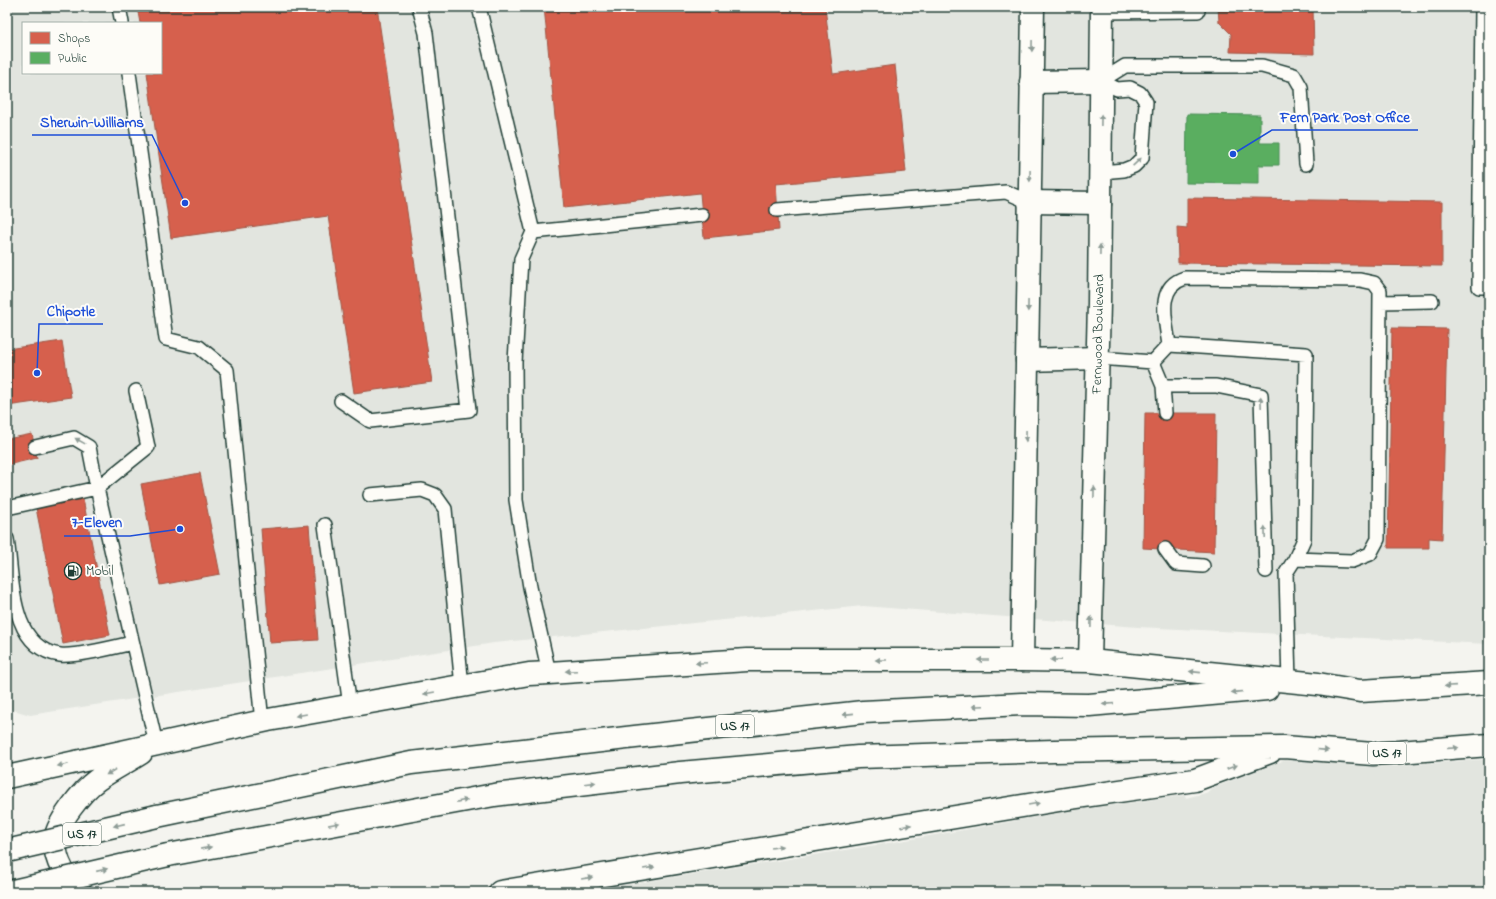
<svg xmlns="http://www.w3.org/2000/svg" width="1496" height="899" font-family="'Indie Flower',sans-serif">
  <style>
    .built { fill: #e2e5df; fill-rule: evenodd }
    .shops { fill: #d6604d; stroke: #9f5646 }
    .public { fill: #5aae61; stroke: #488c54 }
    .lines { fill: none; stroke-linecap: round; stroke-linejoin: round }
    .lane-casing { stroke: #1f3d34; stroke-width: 16 }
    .secondary-casing { stroke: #1f3d34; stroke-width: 25 }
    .primary-casing { stroke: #1f3d34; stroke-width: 25 }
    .lane { stroke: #fdfcf7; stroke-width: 13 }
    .secondary { stroke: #fdfcf7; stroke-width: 22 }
    .primary { stroke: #fdfcf7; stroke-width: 22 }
    .primary-bridge-casing { stroke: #1f3d34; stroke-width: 25; stroke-linecap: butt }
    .primary-bridge { stroke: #fdfcf7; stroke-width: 22 }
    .oneway { fill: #8e9c96 }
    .labels { text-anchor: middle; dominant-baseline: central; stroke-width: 4; stroke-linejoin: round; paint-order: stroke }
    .shield { fill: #fdfcf7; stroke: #62766e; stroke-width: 1 }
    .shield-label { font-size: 13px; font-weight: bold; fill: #1f3d34 }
    .street-label { font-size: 14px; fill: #1f3d34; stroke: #fdfcf7 }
    .poi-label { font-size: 14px; fill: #1f3d34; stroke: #fdfcf7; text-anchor: start }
    .leader { fill: none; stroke: #1d4ed8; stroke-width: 1.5 }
    .callout-dot { fill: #1d4ed8; stroke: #fdfcf7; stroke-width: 1.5 }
    .callout-label { font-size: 15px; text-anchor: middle; font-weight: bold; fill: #1d4ed8; stroke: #fdfcf7; stroke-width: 4; stroke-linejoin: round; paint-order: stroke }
  </style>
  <rect width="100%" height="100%" fill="#f4f4ef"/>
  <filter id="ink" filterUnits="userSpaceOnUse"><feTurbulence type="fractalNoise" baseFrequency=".025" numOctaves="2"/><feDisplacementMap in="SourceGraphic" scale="8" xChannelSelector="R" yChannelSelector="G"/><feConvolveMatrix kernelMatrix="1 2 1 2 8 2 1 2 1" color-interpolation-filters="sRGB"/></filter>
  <g filter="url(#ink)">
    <!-- built -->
    <path class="built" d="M7,7H1489V644L1138,627L863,606L494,643L30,715L7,708ZM23,23H161V73H23Z
      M1489,759V892H581L889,843L1071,811L1185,795L1186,798L1209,792L1210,789L1285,760L1372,767Z"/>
    <!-- shops -->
    <path class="shops" d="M137,7H377L432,382L354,393L328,216L171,238L147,73H161V23H140Z
      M544,7H825L833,74L895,65L906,172L776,184L779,230L704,238L700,193L564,208Z
      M1218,7H1313L1314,54L1230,52L1231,34L1219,22Z
      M1187,198L1442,202V266L1178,263L1177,227L1187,228Z
      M1392,328L1447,329L1442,539L1429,538V548H1388Z
      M62,341L71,397L7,406V349Z
      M1145,413H1216L1214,552L1143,548Z
      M32,434L37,458L7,465V439Z
      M200,473L220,574L160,585L141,484Z
      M83,499L110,635L63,644L36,508Z
      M309,525L318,640L270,643L261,529Z"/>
    <!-- public -->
    <path class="public" d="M1187,114L1260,115V143H1279V165H1259V184L1186,183Z"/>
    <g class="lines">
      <defs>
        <path id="lane" d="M119,7L122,23
          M479,7L533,232
          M1482,7L1479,287H1489
          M1102,12L1198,11
          M129,73L166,339L199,347L227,370L262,722
          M1101,81L1125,66H1262L1294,75L1301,87L1306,164
          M1101,172L1124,170L1134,166L1142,158L1146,102L1140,93L1130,88L1117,89L1101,81
          M777,210L1006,192L1029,202
          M1380,302L1432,301
          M1169,345C1166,321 1155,287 1185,278L1360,280L1374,283L1380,291L1378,539L1370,554L1352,561L1295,559
          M1098,358L1153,362L1169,345L1306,354L1304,539L1295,559L1286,573L1289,682
          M1153,362L1163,386L1165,413
          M1163,386H1216L1261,395L1266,571
          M341,401L370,421L469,410L426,33L419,7
          M35,447L74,438L89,447L97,488L148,447L136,391
          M370,495L422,490L435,495L445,509L462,687
          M7,508L97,488L156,744
          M325,525L350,706
          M7,539C13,577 9,648 60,655C76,657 115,647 132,643
          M1165,549L1176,564L1203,566
          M549,673L530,587L516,500L515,362L521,259L533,232L702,215"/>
        <g id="secondary">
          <path d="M1031,82L1101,81"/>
          <path d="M1029,202L1100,203"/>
          <path d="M1027,360L1098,358"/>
          <path d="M1022,660L1033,7"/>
          <path id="s1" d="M1090,661L1099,303L1102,7"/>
        </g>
        <path id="primary" d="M7,777L268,720L529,674L549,673L747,660H1022L1090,661L1318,684L1360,691L1489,683
          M157,816L411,763L635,737L863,712L1022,704L1089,705L1267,689
          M168,855L494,795L680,773L858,757L1054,751L1284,747L1373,754L1489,745
          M80,892C66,879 55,861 55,842C55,824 83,790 97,780C111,770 127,762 141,753
          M500,892L1071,798L1195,780L1270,752"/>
      </defs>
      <!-- lane casing -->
      <use href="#lane" class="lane-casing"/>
      <!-- secondary casing -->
      <use href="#secondary" class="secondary-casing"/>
      <!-- primary casing -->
      <use href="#primary" class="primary-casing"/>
      <!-- lane -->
      <use href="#lane" class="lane"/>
      <!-- secondary -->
      <use href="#secondary" class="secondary"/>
      <!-- primary -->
      <use href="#primary" class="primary"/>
      <defs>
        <path id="primary-bridge" d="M7,851L157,816
          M9,892L168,855"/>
      </defs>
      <!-- primary-bridge casing -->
      <use href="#primary-bridge" class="primary-bridge-casing"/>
      <!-- primary-bridge -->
      <use href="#primary-bridge" class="primary-bridge"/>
    </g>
    <!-- one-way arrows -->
    <defs><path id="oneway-solid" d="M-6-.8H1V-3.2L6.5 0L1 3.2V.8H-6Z"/></defs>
    <g class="oneway">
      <use href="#oneway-solid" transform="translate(1032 46) rotate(91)"/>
      <use href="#oneway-solid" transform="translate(1101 120) rotate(-89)"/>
      <use href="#oneway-solid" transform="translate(1137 162) rotate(-43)"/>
      <use href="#oneway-solid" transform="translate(1030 176) rotate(91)"/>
      <use href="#oneway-solid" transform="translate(1100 250) rotate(-89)"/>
      <use href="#oneway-solid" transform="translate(1028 306) rotate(91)"/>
      <use href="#oneway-solid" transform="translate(1261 402) rotate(-92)"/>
      <use href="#oneway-solid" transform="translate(1026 436) rotate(91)"/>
      <use href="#oneway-solid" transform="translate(80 441) rotate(-151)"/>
      <use href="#oneway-solid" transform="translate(1094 492) rotate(-89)"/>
      <use href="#oneway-solid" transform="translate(1265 532) rotate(-92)"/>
      <use href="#oneway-solid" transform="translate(1091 622) rotate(-89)"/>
      <use href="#oneway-solid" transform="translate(881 660) rotate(180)"/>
      <use href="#oneway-solid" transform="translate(983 660) rotate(180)"/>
      <use href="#oneway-solid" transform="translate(1056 660) rotate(-179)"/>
      <use href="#oneway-solid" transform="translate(701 663) rotate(177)"/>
      <use href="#oneway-solid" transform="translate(571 671) rotate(177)"/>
      <use href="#oneway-solid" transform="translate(1195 672) rotate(-174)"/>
      <use href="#oneway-solid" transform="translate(1450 686) rotate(176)"/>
      <use href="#oneway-solid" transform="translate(1237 692) rotate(175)"/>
      <use href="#oneway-solid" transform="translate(429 693) rotate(170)"/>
      <use href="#oneway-solid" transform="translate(1108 704) rotate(175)"/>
      <use href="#oneway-solid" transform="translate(978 706) rotate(177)"/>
      <use href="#oneway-solid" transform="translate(848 714) rotate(174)"/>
      <use href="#oneway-solid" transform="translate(301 715) rotate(170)"/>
      <use href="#oneway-solid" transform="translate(1453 748) rotate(-4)"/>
      <use href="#oneway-solid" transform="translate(1323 750) rotate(5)"/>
      <use href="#oneway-solid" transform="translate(63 765) rotate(168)"/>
      <use href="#oneway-solid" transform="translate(1232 767) rotate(-21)"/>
      <use href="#oneway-solid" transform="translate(111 772) rotate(149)"/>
      <use href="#oneway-solid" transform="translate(590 783) rotate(-7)"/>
      <use href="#oneway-solid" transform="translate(462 801) rotate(-11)"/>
      <use href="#oneway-solid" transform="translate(1034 804) rotate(-10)"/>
      <use href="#oneway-solid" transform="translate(334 824) rotate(-11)"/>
      <use href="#oneway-solid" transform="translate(119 825) rotate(167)"/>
      <use href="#oneway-solid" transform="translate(906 826) rotate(-10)"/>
      <use href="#oneway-solid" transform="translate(777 847) rotate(-9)"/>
      <use href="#oneway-solid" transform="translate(206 848) rotate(-11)"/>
      <use href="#oneway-solid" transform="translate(649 868) rotate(-9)"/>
      <use href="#oneway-solid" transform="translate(102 870) rotate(-13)"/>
      <use href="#oneway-solid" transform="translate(587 878) rotate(-9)"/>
    </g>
  </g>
  <!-- icons -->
  <defs>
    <symbol id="fuel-ring" viewBox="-11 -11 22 22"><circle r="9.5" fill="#fdfcf7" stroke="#1f3d34" stroke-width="1.5"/><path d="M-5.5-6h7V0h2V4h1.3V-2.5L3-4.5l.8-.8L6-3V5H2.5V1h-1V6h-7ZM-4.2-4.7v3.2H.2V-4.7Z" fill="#1f3d34"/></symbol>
  </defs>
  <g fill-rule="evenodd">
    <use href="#fuel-ring" x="63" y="561" width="20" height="20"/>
  </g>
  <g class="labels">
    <!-- shield labels -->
    <g class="shield">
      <rect x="716" y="715" width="38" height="22" rx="3"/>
      <rect x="1368" y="742" width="38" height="22" rx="3"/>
      <rect x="63" y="823" width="38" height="22" rx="3"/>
    </g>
    <g class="shield-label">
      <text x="735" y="726">US 17</text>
      <text x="1387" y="753">US 17</text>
      <text x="82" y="834">US 17</text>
    </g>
    <!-- street labels -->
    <g class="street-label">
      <text stroke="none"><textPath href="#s1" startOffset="327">Fernwood Boulevard</textPath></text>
    </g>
    <!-- poi labels -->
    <g class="poi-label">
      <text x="86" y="571">Mobil</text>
    </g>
  </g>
  <!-- callouts -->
  <path class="leader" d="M1233 154L1272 130H1418M185 203L152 135H32M37 373L39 324H103M180 529L130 536H64"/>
  <g class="callout-dot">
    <circle cx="1233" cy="154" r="4"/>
    <circle cx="185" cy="203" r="4"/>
    <circle cx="37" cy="373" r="4"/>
    <circle cx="180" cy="529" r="4"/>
  </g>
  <g class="callout-label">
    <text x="1345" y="122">Fern Park Post Office</text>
    <text x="92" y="127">Sherwin-Williams</text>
    <text x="71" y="316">Chipotle</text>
    <text x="97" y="527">7-Eleven</text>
  </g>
  <!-- margin -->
  <rect width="1496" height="899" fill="none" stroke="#fdfcf7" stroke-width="24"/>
  <rect x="12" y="12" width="1472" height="875" fill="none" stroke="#1f3d34" stroke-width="1.5" filter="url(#ink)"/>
  <!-- legend -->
  <rect x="22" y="22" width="140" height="52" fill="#fdfcf7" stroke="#a4b0a9"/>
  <rect x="30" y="32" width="20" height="12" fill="#d6604d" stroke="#a4b0a9"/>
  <text x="58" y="42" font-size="12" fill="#1f3d34">Shops</text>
  <rect x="30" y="52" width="20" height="12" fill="#5aae61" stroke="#a4b0a9"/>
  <text x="58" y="62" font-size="12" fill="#1f3d34">Public</text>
</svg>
